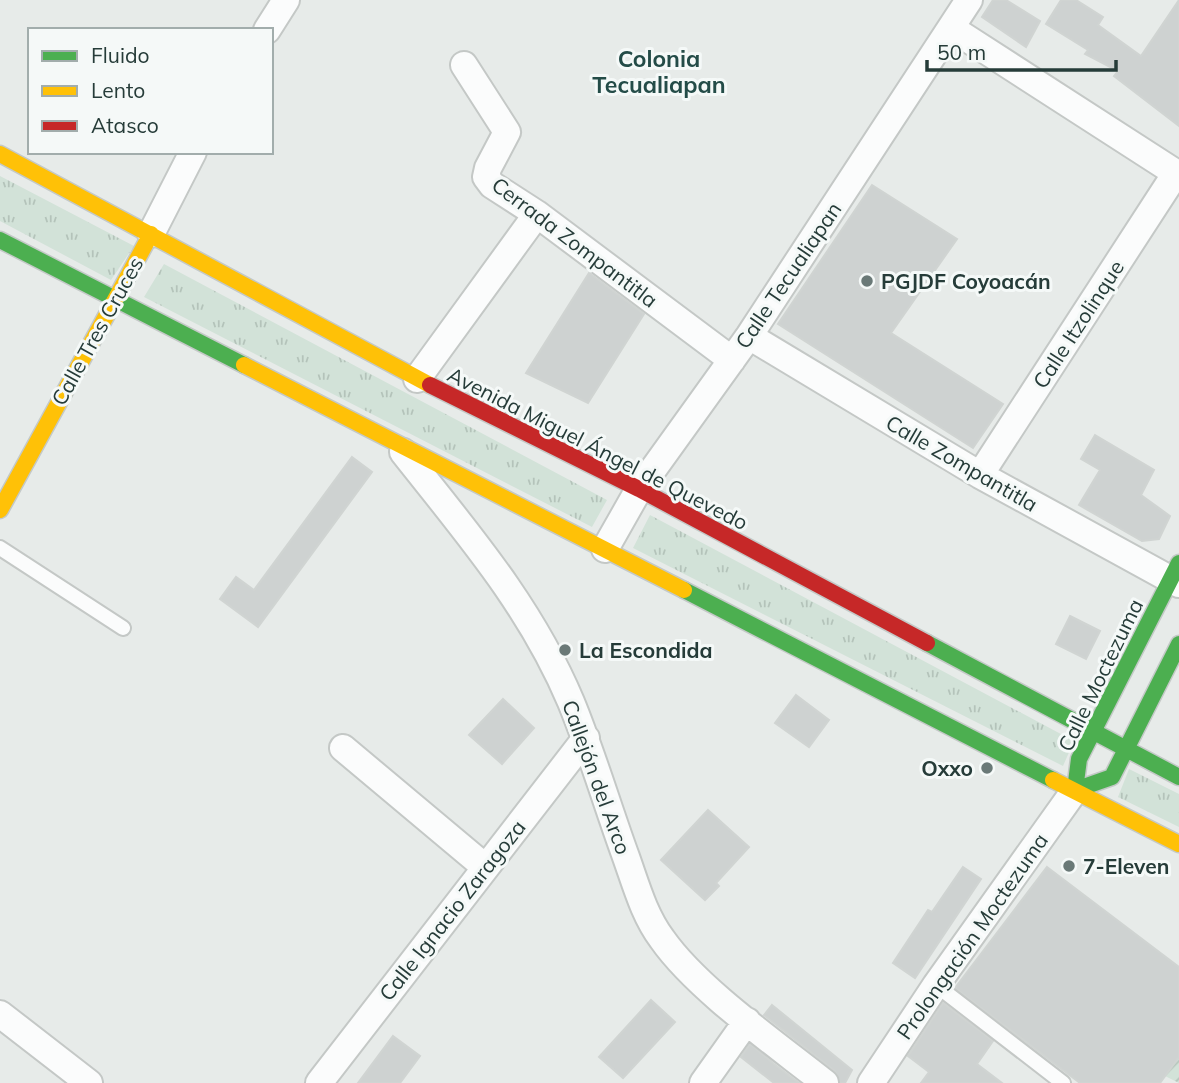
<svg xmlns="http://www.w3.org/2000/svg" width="1179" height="1083" font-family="Mulish,sans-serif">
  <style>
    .grass { fill: url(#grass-tufts) }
    .garden { fill: url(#garden-furrows) }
    .building { fill: #ced2d1; stroke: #d0d4d2; stroke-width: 2 }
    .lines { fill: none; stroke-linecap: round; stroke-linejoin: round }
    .lane-casing { stroke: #c4c8c6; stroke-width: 18 }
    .street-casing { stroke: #c4c8c6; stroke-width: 30 }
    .fast-casing { stroke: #c4c9c7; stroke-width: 19 }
    .slow-casing { stroke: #c4c9c7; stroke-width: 19 }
    .jam-casing { stroke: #c4c9c7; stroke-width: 19 }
    .lane { stroke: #fbfcfc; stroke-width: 14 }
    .street { stroke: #fbfcfc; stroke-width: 26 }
    .fast { stroke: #4caf50; stroke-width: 16 }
    .slow { stroke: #ffc107; stroke-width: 16 }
    .jam { stroke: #c62828; stroke-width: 16 }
    .poi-dot { fill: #6a7977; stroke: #f5f9f8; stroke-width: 2.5 }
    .labels { text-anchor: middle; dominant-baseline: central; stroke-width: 6; stroke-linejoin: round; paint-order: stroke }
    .street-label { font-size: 21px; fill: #263c39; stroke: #f5f9f8 }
    .poi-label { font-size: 21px; font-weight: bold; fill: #263c39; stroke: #f5f9f8; text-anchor: start }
    .neighbourhood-label { font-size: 23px; font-weight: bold; fill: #244c48; stroke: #f5f9f8 }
  </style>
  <defs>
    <pattern id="grass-tufts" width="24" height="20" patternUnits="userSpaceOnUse" patternTransform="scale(1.75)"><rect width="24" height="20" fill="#d2e2d8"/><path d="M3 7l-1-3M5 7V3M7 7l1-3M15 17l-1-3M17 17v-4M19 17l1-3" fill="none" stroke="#b4c3ba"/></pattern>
    <pattern id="garden-furrows" width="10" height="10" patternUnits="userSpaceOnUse" patternTransform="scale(1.75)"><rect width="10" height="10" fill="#d2e2d8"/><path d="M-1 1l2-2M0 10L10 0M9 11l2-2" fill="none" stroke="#b4c3ba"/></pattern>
  </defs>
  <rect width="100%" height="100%" fill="#e7ebe9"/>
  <!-- grass -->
  <path class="grass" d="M0,176L134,246L111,280L0,221Z
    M164,264L607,500L592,527L144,297Z
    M650,515L1074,741L1063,766L633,548Z
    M1129,769L1179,794V827L1118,797Z"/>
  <!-- garden -->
  <path class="garden" d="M1179,1057V1083L1165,1076Z"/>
  <!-- building -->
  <path class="building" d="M993,0H1006L1040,21L1026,47L982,17Z
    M1061,0H1076L1103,17L1098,25L1141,56L1179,0V126L1114,76L1118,71L1085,54L1088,50L1046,24Z
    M872,185L957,239L891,333L1003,404L973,448L778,324Z
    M589,273L644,314L588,403L526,373Z
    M1095,435L1154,470L1141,495L1170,516L1159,539L1142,541L1079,505L1100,470L1081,459Z
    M352,457L372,472L258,627L220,599L236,577L254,590Z
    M1070,616L1100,631L1086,659L1056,644Z
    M796,695L829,720L809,747L775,723Z
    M503,699L534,728L502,764L469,735Z
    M708,810L749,847L716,883L719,886L705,900L661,860Z
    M963,867L981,879L915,978L893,963L928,910L932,912Z
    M1047,867L1179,967V1057L1160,1083H1080L955,988Z
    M651,1000L675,1022L623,1078L599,1057Z
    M943,1003L993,1041L977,1064L1002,1083H921L929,1072L908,1056Z
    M772,1005L852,1070L845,1083H840L835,1071L764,1015Z
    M393,1036L420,1056L400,1083H358Z
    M750,1044L774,1064L799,1083H774L741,1057Z"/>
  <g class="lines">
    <defs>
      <path id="lane" d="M0,548L123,628
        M936,985L1063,1083"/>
      <path id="street" d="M951,28L1179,175
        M267,30L286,0
        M464,65L507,132L488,168L486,177L492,185L537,214L732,360
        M151,234L193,152
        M749,336L980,475L1179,584
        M417,379L537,214
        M403,452C467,533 530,605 571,702C592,753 607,805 626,857C636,885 644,915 662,939C697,989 776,1044 825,1083
        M980,475L1176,173
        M605,549L639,489L749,336L969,0
        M343,748L485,867
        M0,1014L89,1083
        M319,1083L586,738
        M703,1083L747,1021
        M871,1083L936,985L1075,790"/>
      <path id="fast" d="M0,240L244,365
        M1179,563L1079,759L1075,790L1112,777L1179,644
        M684,590L1053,780
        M927,643L1179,777"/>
      <path id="slow" d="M0,154L430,385
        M244,365L684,590
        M0,510L151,234
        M1053,780L1179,844"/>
      <path id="jam" d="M430,385L639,489L927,643"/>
    </defs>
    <!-- lane casing -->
    <use href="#lane" class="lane-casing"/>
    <!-- street casing -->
    <use href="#street" class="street-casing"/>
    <!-- fast casing -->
    <use href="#fast" class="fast-casing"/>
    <!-- slow casing -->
    <use href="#slow" class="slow-casing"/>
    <!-- jam casing -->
    <use href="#jam" class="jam-casing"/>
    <!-- lane -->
    <use href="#lane" class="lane"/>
    <!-- street -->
    <use href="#street" class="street"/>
    <!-- fast -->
    <use href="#fast" class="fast"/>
    <!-- slow -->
    <use href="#slow" class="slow"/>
    <!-- jam -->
    <use href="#jam" class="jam"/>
  </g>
  <!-- markers -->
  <g class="poi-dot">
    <circle cx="867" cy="281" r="7"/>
    <circle cx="565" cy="650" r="7"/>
    <circle cx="987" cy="768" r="7"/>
    <circle cx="1069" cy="866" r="7"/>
  </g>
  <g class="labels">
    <!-- street labels -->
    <g class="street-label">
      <text transform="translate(575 242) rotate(37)">Cerrada Zompantitla</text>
      <text transform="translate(788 275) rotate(-56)">Calle Tecualiapan</text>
      <text transform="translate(1078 324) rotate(-57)">Calle Itzolinque</text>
      <text transform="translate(97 331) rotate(-61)">Calle Tres Cruces</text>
      <text transform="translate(598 448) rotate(27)">Avenida Miguel Ángel de Quevedo</text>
      <text transform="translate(962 463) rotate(30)">Calle Zompantitla</text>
      <text transform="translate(1100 675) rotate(-64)">Calle Moctezuma</text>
      <text transform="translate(597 777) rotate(70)">Callejón del Arco</text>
      <text transform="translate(452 910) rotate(-52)">Calle Ignacio Zaragoza</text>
      <text transform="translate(972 936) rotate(-55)">Prolongación Moctezuma</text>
    </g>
    <!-- poi labels -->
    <g class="poi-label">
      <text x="881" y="281">PGJDF Coyoacán</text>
      <text x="579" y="650">La Escondida</text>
      <text x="973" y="768" text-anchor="end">Oxxo</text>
      <text x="1083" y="866">7-Eleven</text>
    </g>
    <!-- neighbourhood labels -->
    <g class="neighbourhood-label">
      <text x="659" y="58">Colonia<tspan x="659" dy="26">Tecualiapan</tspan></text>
    </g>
  </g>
  <!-- legend -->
  <rect x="28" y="28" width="245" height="126" fill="#f5f9f8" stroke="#a2adac" stroke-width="2"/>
  <rect x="42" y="51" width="35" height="10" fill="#4caf50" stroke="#a2adac" stroke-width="2"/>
  <text x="91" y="63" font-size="21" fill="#263c39">Fluido</text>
  <rect x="42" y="86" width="35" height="10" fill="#ffc107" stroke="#a2adac" stroke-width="2"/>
  <text x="91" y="98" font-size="21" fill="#263c39">Lento</text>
  <rect x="42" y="121" width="35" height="10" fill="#c62828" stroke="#a2adac" stroke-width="2"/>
  <text x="91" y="133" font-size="21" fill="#263c39">Atasco</text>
  <!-- scale -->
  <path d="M927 60v10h189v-10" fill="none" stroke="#263c39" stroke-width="3.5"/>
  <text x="937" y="60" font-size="21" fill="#263c39" stroke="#f5f9f8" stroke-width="5" paint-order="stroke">50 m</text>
</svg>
